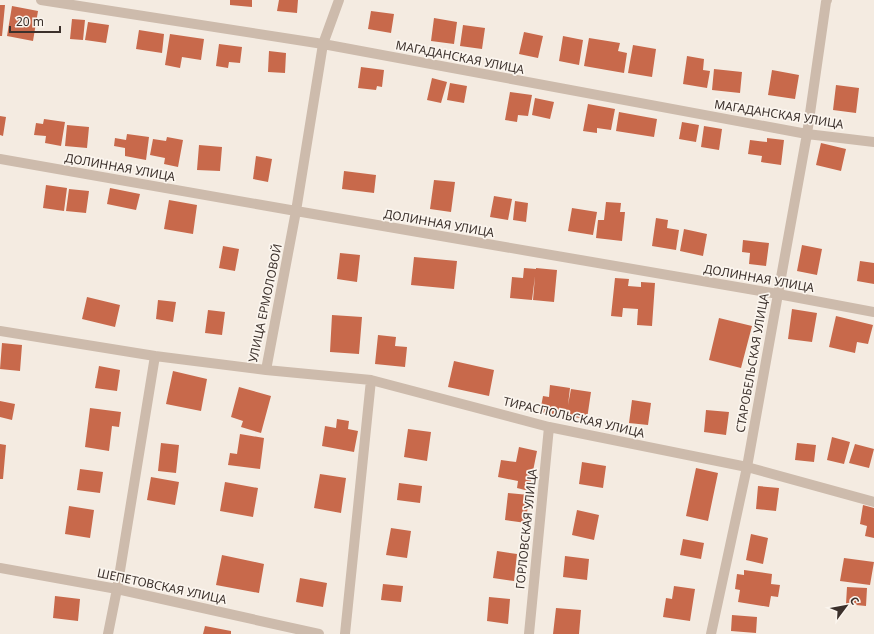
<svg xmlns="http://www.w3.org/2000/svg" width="874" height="634" font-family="'Noto Sans',sans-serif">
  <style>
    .building { fill: #c8694b }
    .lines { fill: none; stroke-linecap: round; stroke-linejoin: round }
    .street { stroke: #cdbbac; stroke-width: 10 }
    .labels { text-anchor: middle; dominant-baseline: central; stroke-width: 3.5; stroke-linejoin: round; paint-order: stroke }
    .street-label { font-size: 12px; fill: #3b302b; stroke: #fbf5ee }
  </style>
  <rect width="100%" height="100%" fill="#f4ebe1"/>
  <!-- building -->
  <path class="building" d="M230,0H252V7L230,5Z
    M279,0H298L297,13L277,11Z
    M0,5H5L2,36H0Z
    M12,6L38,11L33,41L7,36Z
    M371,11L394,14L391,33L368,29Z
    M434,18L457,22L454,44L431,41Z
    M72,19L85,20L83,40L70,39Z
    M88,22L109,25L106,43L85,40Z
    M463,25L485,28L482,49L460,46Z
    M139,30L164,34L162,53L136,49Z
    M524,32L543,36L538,58L519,54Z
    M170,34L204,39L201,60L182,57L180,68L165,65Z
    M563,36L583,40L579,65L559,61Z
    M589,38L620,43L618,51L627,53L624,73L584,66Z
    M219,44L242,47L240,63L229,62L228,68L216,66Z
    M633,45L656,49L652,77L628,73Z
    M269,51L286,53L285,73L268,72Z
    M687,56L704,59L703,70L710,71L707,88L683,84Z
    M361,67L384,70L382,87L377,86L376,90L358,88Z
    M714,69L742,72L740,93L712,90Z
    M772,70L799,75L795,99L768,95Z
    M432,78L447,82L441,103L427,100Z
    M450,83L467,86L464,103L447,100Z
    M836,85L859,88L856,113L833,110Z
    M510,92L532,95L528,116L518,115L517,122L505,120Z
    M535,98L554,102L550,119L532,115Z
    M588,104L615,109L611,130L597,128V133L583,131Z
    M619,112L657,119L654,137L616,131Z
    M0,116L6,117L3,136L0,135Z
    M44,119L65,122L61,146L45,143L46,136L34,135L36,123L43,124Z
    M682,122L699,125L696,142L679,139Z
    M67,125L89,127L87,148L65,146Z
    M704,126L722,129L719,150L701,147Z
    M127,134L149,137L146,160L125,156V148L114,146L115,138L126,140Z
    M167,137L183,140L178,167L164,164L165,158L150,155L153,139L166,141Z
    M767,138L784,140L781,165L761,162L762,156L748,154L750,140L767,142Z
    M821,143L846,149L841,171L816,165Z
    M199,145L222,147L220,171L197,170Z
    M256,156L272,159L268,182L253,179Z
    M344,171L376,175L374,193L342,189Z
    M434,180L455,182L451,212L430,209Z
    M46,185L67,188L64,211L43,208Z
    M110,188L140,194L136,210L107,204Z
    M69,189L89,191L86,213L66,211Z
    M494,196L512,199L508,220L490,217Z
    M169,200L197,205L193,234L164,229Z
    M515,201L528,203L526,222L513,220Z
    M606,202L621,203L620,212H625L622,241L596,238L598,220H604Z
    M572,208L597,212L593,235L568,231Z
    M656,218L668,220L667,228L679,230L676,250L652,246Z
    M684,229L707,234L703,256L680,251Z
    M743,240L769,243L766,266L749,264L750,253L742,252Z
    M802,245L822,249L817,275L797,271Z
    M223,246L239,249L235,271L219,268Z
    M340,253L360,255L357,282L337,279Z
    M414,257L457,261L454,289L411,285Z
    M860,261L874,263V284L857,281Z
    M524,268L536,269V268L557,270L554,302L533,300L535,276L532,300L510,298L512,277L523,278Z
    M615,278L629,279L628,286L641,287V282L655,283L652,326L637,325L638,309L623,308L622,317L611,316Z
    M87,297L120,305L115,327L82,319Z
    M158,300L176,302L173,322L156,319Z
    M792,309L817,313L812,342L788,339Z
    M208,310L225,312L222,335L205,333Z
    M332,315L362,317L359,354L330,352Z
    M836,316L873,325L868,344L857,342L855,353L829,347Z
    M719,318L752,326L741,368L709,360Z
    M378,335L396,337L395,346L407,347L405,367L375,364Z
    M2,343L22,345L20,371L0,369Z
    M454,361L494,370L489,396L448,387Z
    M99,366L120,370L117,391L95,388Z
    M173,371L207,379L201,411L166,404Z
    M550,385L570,388L568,405L571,389L591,392L587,419L540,412L543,396L549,397Z
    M239,387L271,396L261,433L241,427L243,421L231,417Z
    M632,400L651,403L648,425L629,423Z
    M0,401L15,404L12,420L0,417Z
    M90,408L121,412L119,427L112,426L109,451L85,447Z
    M706,410L729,412L726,435L704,432Z
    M337,419L349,421L348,429L358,431L354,452L322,446L325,426L336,428Z
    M408,429L431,432L427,461L404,457Z
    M240,434L264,438L260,469L228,465L230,453L237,454Z
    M832,437L850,442L844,464L827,460Z
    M161,443L179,445L176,473L158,471Z
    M797,443L816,445L814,462L795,460Z
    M0,444L6,445L3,479H0Z
    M855,444L874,449L869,468L849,463Z
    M519,447L537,451L529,491L517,488L518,481L498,477L501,460L516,462Z
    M582,462L606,466L603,488L579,484Z
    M696,468L718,473L708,521L686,516Z
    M80,469L103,472L100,493L77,490Z
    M320,474L346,478L341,513L314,508Z
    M151,477L179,482L175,505L147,500Z
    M225,482L258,488L253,517L220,511Z
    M399,483L422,486L420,503L397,500Z
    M758,486L779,488L776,511L756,509Z
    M508,493L529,495L526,523L505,520Z
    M863,505L874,508V538L865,536L867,526L860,524Z
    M69,506L94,510L90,538L65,534Z
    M577,510L599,515L594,540L572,535Z
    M391,528L411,531L407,558L386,555Z
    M751,534L768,538L763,564L746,560Z
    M683,539L704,543L701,559L680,555Z
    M497,551L517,554L514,581L493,578Z
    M222,555L264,564L259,593L216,585Z
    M565,556L589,559L587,580L563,577Z
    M844,558L874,562L870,585L840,581Z
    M744,570L772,574L771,584L780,585L778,597L771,596L769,607L738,602L740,590L735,589L737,574L744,575Z
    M300,578L327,583L323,607L296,602Z
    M383,584L403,586L401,602L381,600Z
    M674,586L695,589L690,621L663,617L666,598L672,599Z
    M847,587L867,588L866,606L846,604Z
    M55,596L80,599L78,621L53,618Z
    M489,597L510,599L508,624L487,621Z
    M556,608L581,610L579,634H553Z
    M732,615L757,617L756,633L731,631Z
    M205,626L231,631V634H203Z"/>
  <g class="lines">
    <!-- street -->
    <path class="street" d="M41,0L323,44L807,134L874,142
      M0,159L296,211L778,294L874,312
      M0,331L155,356
      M266,370L371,380L549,427L747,467L874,502
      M0,568L117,589L319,634
      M108,634L117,589L155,356L266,370L296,211L323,44L339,0
      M345,634L371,380
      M529,634L549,427
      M711,634L747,467L778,294L807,134L826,2L827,0"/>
  </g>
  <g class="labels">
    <!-- street labels -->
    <g class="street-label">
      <text transform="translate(460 57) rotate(11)">МАГАДАНСКАЯ УЛИЦА</text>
      <text transform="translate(779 114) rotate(9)">МАГАДАНСКАЯ УЛИЦА</text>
      <text transform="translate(120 167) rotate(10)">ДОЛИННАЯ УЛИЦА</text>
      <text transform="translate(439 223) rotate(10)">ДОЛИННАЯ УЛИЦА</text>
      <text transform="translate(759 278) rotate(10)">ДОЛИННАЯ УЛИЦА</text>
      <text transform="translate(265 303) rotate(-78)">УЛИЦА ЕРМОЛОВОЙ</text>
      <text transform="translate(752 363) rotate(-80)">СТАРОБЕЛЬСКАЯ УЛИЦА</text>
      <text transform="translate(574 417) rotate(13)">ТИРАСПОЛЬСКАЯ УЛИЦА</text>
      <text transform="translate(526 529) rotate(-84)">ГОРЛОВСКАЯ УЛИЦА</text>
      <text transform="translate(162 586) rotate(12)">ШЕПЕТОВСКАЯ УЛИЦА</text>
    </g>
  </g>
  <!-- north arrow -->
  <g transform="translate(846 606) rotate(58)" stroke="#fbf5ee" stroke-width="3" paint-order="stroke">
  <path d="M0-3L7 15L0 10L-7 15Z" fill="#3b302b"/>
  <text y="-6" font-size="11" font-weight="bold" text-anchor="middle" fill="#3b302b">С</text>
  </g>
  <!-- scale -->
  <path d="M10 26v6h50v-6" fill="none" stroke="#3b302b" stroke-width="2"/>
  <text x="16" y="26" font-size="12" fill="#3b302b" stroke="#fbf5ee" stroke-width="3" paint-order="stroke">20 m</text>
</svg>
